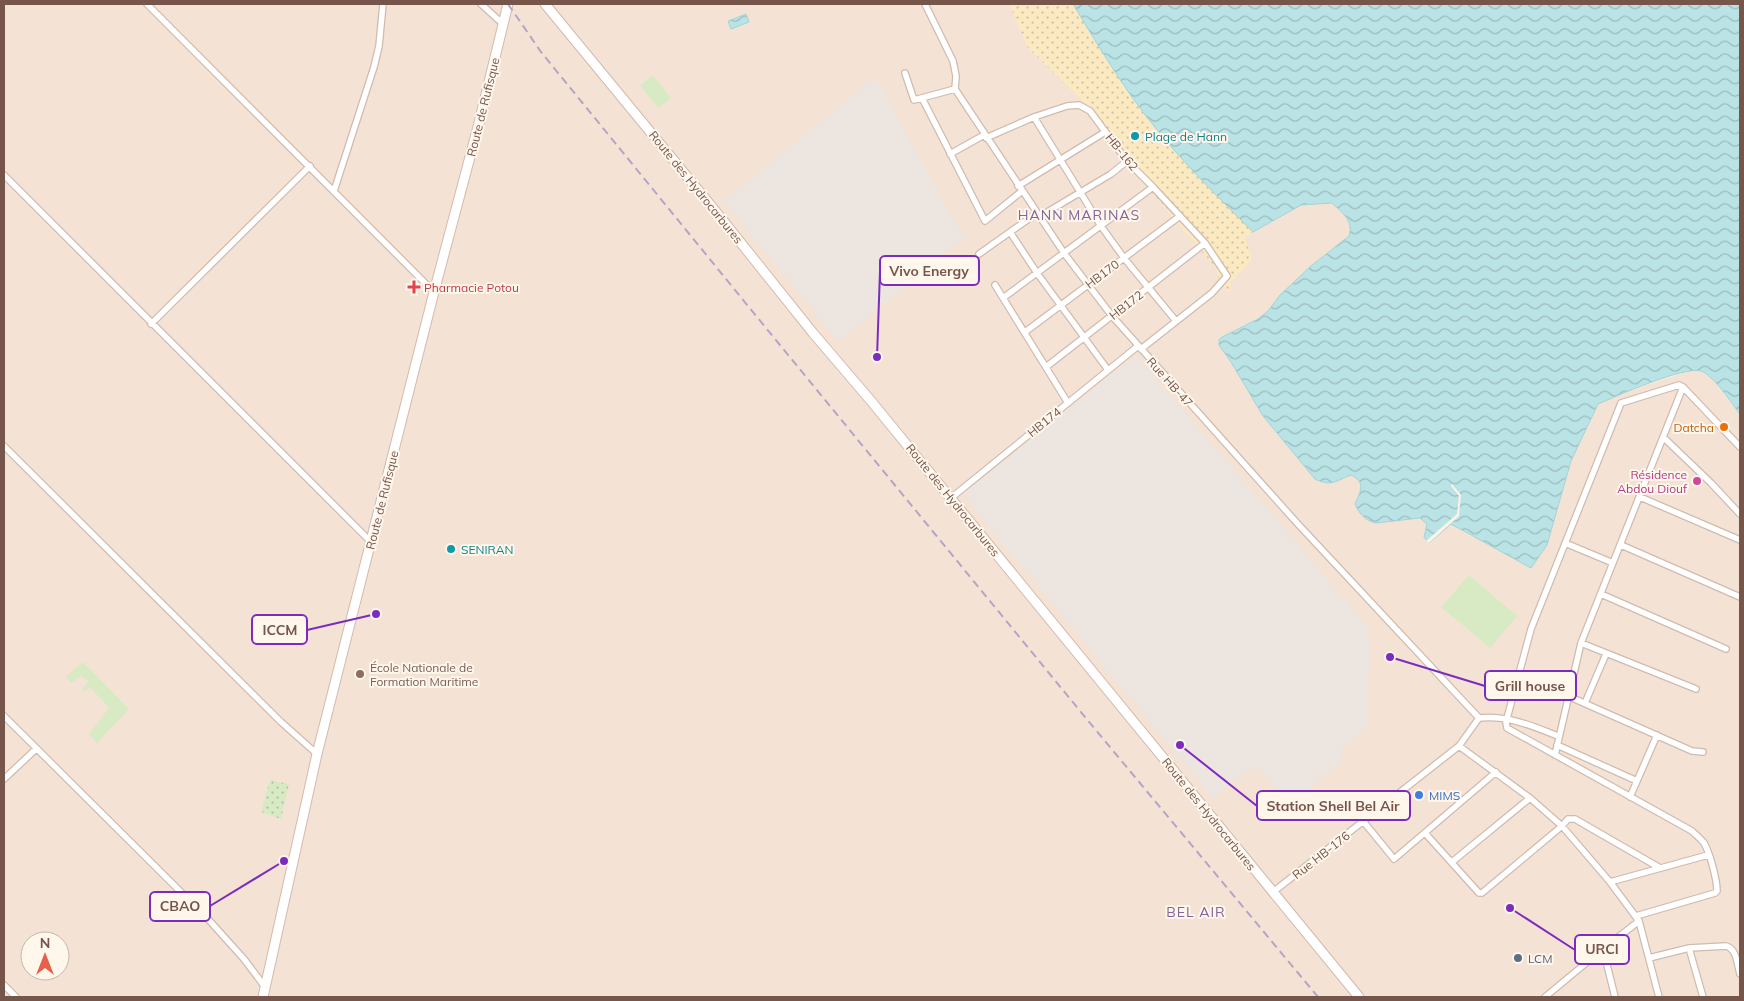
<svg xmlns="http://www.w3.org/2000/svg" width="1744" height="1001" font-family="Mulish,sans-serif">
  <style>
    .residential { fill: #f4e3d4; fill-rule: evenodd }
    .industrial { fill: #ece5e0 }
    .grass { fill: url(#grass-dots) }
    .sand { fill: url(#sand-dots) }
    .garden { fill: #d7eac4 }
    .water { fill: url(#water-waves); stroke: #a1d4d8 }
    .pier { fill: #fcf2e6 }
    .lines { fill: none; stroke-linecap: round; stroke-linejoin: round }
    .street-casing { stroke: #d0bbaf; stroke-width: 8 }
    .secondary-casing { stroke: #d3baac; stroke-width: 11 }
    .street { stroke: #fff; stroke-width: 5.5 }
    .secondary { stroke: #fff; stroke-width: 9 }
    .rail { stroke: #b4a4c6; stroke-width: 2; stroke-dasharray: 8 5; stroke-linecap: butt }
    .culture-dot { fill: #0f9aa8; stroke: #fff6ec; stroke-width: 2 }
    .health-dot { fill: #e0444e; stroke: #fff6ec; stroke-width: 2 }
    .food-dot { fill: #e8710a; stroke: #fff6ec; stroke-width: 2 }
    .hotel-dot { fill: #d1479c; stroke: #fff6ec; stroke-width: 2 }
    .education-dot { fill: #8d6e63; stroke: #fff6ec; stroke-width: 2 }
    .shop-dot { fill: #3f7fe0; stroke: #fff6ec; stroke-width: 2 }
    .service-dot { fill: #5c6f8a; stroke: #fff6ec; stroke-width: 2 }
    .labels { text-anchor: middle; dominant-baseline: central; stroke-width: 4; stroke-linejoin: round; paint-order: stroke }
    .street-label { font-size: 12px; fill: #76564b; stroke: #fff6ec }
    .culture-label { font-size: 12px; fill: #0d838f; stroke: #fff6ec; text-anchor: start }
    .health-label { font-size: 12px; fill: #be3a42; stroke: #fff6ec; text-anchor: start }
    .food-label { font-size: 12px; fill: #c56008; stroke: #fff6ec; text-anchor: end }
    .hotel-label { font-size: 12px; fill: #b23c85; stroke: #fff6ec; text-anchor: end }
    .education-label { font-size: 12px; fill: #785e54; stroke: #fff6ec; text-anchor: start }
    .shop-label { font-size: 12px; fill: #366cbe; stroke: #fff6ec; text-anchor: start }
    .service-label { font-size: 12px; fill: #4e5e75; stroke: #fff6ec; text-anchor: start }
    .neighbourhood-label { font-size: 14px; letter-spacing: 1px; fill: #846699; stroke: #fff6ec }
    .leader { fill: none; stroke: #7b2cbf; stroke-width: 2 }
    .callout-dot { fill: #7b2cbf; stroke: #fff6ec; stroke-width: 2 }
    .callout { fill: #fff6ec; stroke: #7b2cbf; stroke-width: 2 }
    .callout-label { font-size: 14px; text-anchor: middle; font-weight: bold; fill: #76564b }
  </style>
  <defs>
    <pattern id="grass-dots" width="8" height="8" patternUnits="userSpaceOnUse" patternTransform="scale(1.25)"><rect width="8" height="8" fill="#d7eac4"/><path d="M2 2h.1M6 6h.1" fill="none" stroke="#b3c0a1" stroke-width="1.8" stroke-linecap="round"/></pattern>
    <pattern id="sand-dots" width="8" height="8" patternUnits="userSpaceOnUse" patternTransform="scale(1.25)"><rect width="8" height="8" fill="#fbe9c1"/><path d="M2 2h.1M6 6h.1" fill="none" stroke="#d0c09f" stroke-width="1.8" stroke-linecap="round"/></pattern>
    <pattern id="water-waves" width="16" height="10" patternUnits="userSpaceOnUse" patternTransform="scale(1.25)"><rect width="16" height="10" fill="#bae3e6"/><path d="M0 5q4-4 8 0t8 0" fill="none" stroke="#9cbbbc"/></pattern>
  </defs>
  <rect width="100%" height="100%" fill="#fcf2e6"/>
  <!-- residential -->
  <path class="residential" d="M4,4H1073L1105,58L1253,232L1301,205L1332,203L1348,218L1351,228L1349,236L1311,266L1280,295L1268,311L1258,319L1222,337L1219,345L1231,362L1263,416L1315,479L1344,477L1351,475L1358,479L1361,483V490L1355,504L1376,523L1420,518L1427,524V528L1424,533L1451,523L1471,536L1488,543L1547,545L1571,461L1598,404L1646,385L1689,371H1701L1709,376L1740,414V997H4ZM30,941H60V971H30Z"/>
  <!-- industrial -->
  <path class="industrial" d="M875,77L964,238L839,342L724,201Z
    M1136,355L1370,630L1367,728L1340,750L1343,760L1292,803L1255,765L1213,798L976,511L965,493Z"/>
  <!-- grass -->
  <path class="grass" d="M270,780L289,784L281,819L261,812Z"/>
  <!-- sand -->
  <path class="sand" d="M1009,4H1073C1096,42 1119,81 1146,116C1178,158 1216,195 1253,232L1245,238L1252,259L1232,281L1228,292L1219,281L1216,268L1120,155L1091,109L1028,48Z"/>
  <!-- garden -->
  <path class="garden" d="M653,75L671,98L658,108L640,85Z
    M1469,575L1517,616L1490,648L1441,607Z
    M83,662L129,709L97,743L89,734L109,708L90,687L85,691L82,689L89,681L81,676L71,683L66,677Z"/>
  <!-- water -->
  <path class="water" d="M1073,4H1740V414C1732,404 1713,375 1701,371C1684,366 1617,396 1598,404L1571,461L1547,545L1531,568L1451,524L1429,543L1424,537L1427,524L1420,518L1376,523C1366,521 1359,514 1355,504C1361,490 1366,483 1351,475C1335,481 1332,487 1315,479L1263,416L1231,362L1219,345V340L1222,337L1258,319L1268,311L1280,295L1311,266L1349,236C1354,220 1342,213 1332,203L1301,205L1253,232C1216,195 1178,158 1146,116C1119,81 1096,42 1073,4Z
    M746,14L749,22L731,29L728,21Z"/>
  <!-- pier -->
  <path class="pier" d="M1452,484L1461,495L1459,516L1429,543L1426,541L1457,514L1459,496L1451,486Z"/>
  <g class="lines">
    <defs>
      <path id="street" d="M147,4L434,292
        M481,4L503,24
        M925,4L953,61L956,76L955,89L1064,253L1112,316L1297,523L1479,718
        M905,73L914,100L955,89
        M922,98L985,221L1022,191
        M1034,117L1101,226L1124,258L1176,321
        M986,138L1034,117L1067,106L1079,105L1090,111L1127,161L1153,187L1205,243L1227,276L1212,293L1141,349
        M950,154L984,135
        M4,175L372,543
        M1018,186L1105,132
        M334,191L374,67L379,46L383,4
        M1039,217L1111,174L1127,161
        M1010,232L1037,273L1108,370
        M979,254L1037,213
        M995,285L1068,403
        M1003,298L1153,187
        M151,324L310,166
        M1025,332L1180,216
        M1046,367L1205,243
        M1663,437L1711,483L1740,514
        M4,446L281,722L317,754
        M1640,497L1740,540
        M951,498L1138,346
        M1565,543L1613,563
        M1621,545L1740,597
        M1601,594L1726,649
        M1581,643L1696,689
        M1568,696L1692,751L1703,752
        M1585,703L1606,654
        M4,716L208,919L244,959L265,987
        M1479,718C1508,715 1532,726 1558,736
        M1557,745L1637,781
        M1459,746L1530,798L1562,826L1610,882L1639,921L1659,997
        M1555,755L1581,643L1683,387
        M4,779L36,749
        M1630,797L1657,735
        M1363,821L1394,859L1496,772
        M1425,833L1479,893H1482L1562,826L1568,819H1575L1660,868
        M1452,862L1530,798
        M1610,882L1708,855
        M1273,892L1459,746L1479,718
        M1636,916L1715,893L1717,891C1717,880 1710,853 1704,843C1701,839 1696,835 1692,831L1507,728L1506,722L1531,629L1621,403L1679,385L1683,387L1740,447
        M1689,948L1703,997
        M1603,949L1615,997
        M1649,958L1689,948L1726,946C1737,949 1737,964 1740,974
        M4,985L16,997
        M1545,997L1603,949L1639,921"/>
      <path id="secondary" d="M545,4L717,213L813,333L871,401L1359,997
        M263,997L317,754L434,292L479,123L508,4"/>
    </defs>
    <!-- street casing -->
    <use href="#street" class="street-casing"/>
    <!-- secondary casing -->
    <use href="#secondary" class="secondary-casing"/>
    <!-- street -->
    <use href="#street" class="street"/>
    <!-- secondary -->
    <use href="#secondary" class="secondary"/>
    <!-- rail -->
    <path class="rail" d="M508,4L541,52L748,306L1085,717L1318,997"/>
  </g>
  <!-- markers -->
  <g class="culture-dot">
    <circle cx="1135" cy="136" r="5"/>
    <circle cx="451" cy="549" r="5"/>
  </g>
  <path class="health-dot" d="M411.5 279.5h5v5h5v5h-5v5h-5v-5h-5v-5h5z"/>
  <circle class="food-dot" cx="1724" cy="427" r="5"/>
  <circle class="hotel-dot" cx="1697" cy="481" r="5"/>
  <circle class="education-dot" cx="360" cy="674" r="5"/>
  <circle class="shop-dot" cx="1419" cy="795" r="5"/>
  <circle class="service-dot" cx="1518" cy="958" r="5"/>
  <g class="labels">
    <!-- street labels -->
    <g class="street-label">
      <text transform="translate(483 107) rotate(-76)">Route de Rufisque</text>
      <text transform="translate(1122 152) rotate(51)">HB-162</text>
      <text transform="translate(696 187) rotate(51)">Route des Hydrocarbures</text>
      <text transform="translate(1102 274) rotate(-37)">HB170</text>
      <text transform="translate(1126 305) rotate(-38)">HB172</text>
      <text transform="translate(1170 382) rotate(48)">Rue HB-47</text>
      <text transform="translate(1044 422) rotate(-39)">HB174</text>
      <text transform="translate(382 500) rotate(-76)">Route de Rufisque</text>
      <text transform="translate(953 500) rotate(51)">Route des Hydrocarbures</text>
      <text transform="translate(1209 814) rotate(51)">Route des Hydrocarbures</text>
      <text transform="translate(1321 855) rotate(-38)">Rue HB-176</text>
    </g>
    <!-- culture labels -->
    <g class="culture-label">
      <text x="1145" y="136">Plage de Hann</text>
      <text x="461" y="549">SENIRAN</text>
    </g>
    <!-- health labels -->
    <g class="health-label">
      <text x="424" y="287">Pharmacie Potou</text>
    </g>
    <!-- food labels -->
    <g class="food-label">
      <text x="1714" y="427">Datcha</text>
    </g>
    <!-- hotel labels -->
    <g class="hotel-label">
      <text x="1687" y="474">Résidence<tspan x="1687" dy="14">Abdou Diouf</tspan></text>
    </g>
    <!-- education labels -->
    <g class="education-label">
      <text x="370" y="667">École Nationale de<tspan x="370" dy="14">Formation Maritime</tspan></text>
    </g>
    <!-- shop labels -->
    <g class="shop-label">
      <text x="1429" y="795">MIMS</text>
    </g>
    <!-- service labels -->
    <g class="service-label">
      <text x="1528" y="958">LCM</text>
    </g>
    <!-- neighbourhood labels -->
    <g class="neighbourhood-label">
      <text x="1079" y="215">HANN MARINAS</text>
      <text x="1196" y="912">BEL AIR</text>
    </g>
  </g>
  <!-- callouts -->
  <path class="leader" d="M877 357L880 271M376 614L307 630M1390 657L1485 686M1180 745L1257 806M284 861L210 906M1510 908L1575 950"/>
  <g class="callout-dot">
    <circle cx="877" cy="357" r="5"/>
    <circle cx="376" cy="614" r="5"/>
    <circle cx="1390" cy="657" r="5"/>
    <circle cx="1180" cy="745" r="5"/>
    <circle cx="284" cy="861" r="5"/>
    <circle cx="1510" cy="908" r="5"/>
  </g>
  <g class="callout">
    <rect x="880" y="256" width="99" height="29" rx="5"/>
    <rect x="252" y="615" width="55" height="29" rx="5"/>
    <rect x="1485" y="671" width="91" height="29" rx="5"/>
    <rect x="1257" y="791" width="153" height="29" rx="5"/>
    <rect x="150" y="892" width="60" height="29" rx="5"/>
    <rect x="1575" y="935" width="54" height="29" rx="5"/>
  </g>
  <g class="callout-label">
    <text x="929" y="276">Vivo Energy</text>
    <text x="280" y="635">ICCM</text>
    <text x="1530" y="691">Grill house</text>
    <text x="1333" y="811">Station Shell Bel Air</text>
    <text x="180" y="911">CBAO</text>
    <text x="1602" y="954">URCI</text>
  </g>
  <!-- border -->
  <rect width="1744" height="1001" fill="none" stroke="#76564b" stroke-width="10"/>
  <!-- north arrow -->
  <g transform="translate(45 956)"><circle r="24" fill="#fff6ec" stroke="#c8b6ac"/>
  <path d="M0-4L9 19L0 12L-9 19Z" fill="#e6614c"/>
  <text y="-8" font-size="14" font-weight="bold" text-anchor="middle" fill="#76564b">N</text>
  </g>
</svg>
